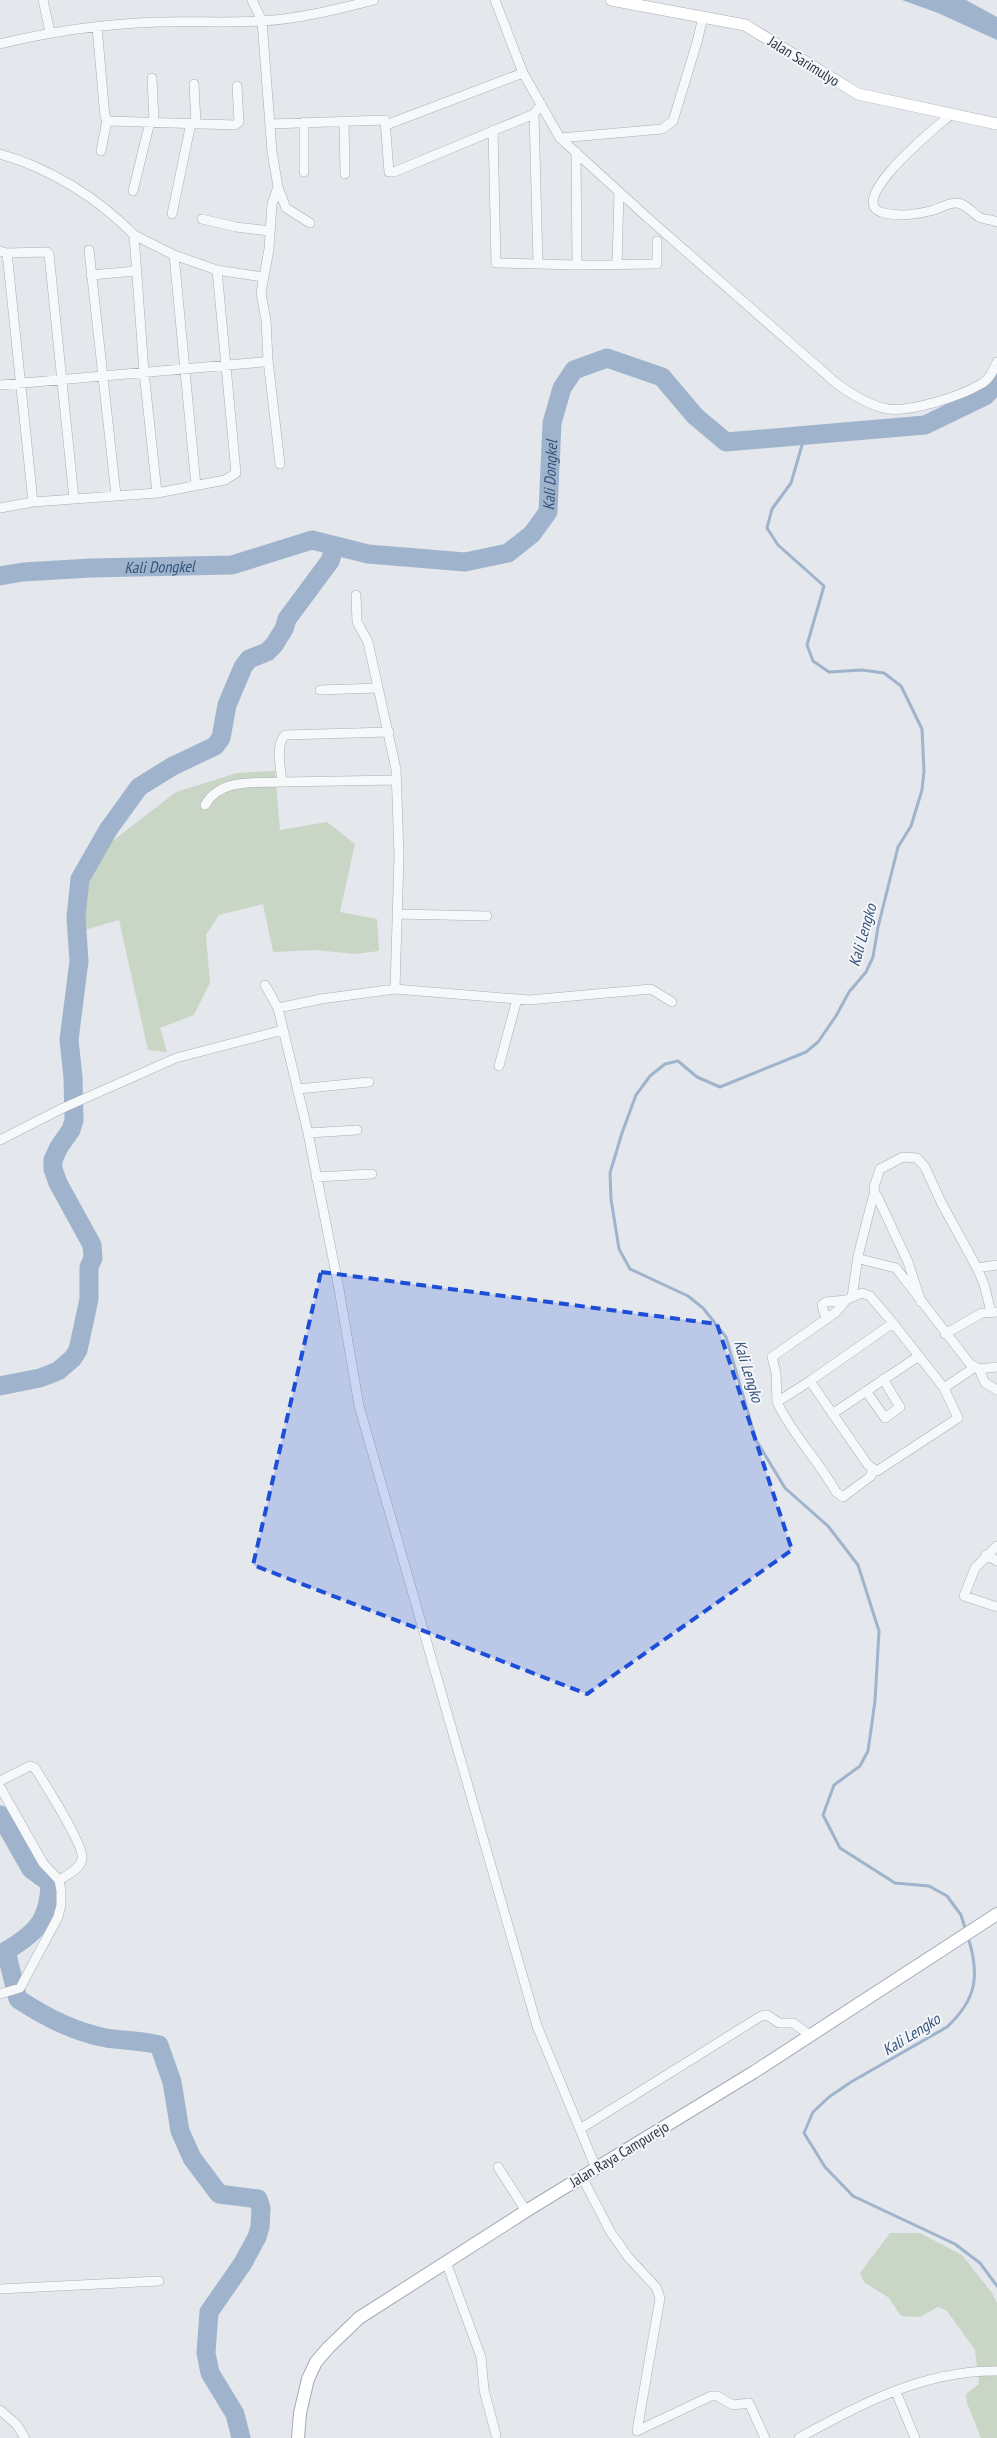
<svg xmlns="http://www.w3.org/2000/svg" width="997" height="2438" font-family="'PT Sans Narrow',sans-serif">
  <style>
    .green { fill: #c9d6c5 }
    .water { fill: #9fb4cc }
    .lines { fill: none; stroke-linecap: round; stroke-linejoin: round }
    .stream { stroke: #9fb4cc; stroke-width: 3 }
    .river { stroke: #9fb4cc; stroke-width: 19 }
    .street-casing { stroke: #a9aeb7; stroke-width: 10 }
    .secondary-casing { stroke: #a9aeb7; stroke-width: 12 }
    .primary-casing { stroke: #a3abb8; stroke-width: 14 }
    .street { stroke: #f7f8fa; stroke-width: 9 }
    .secondary { stroke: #fff; stroke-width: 11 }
    .primary { stroke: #fff; stroke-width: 12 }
    .marked { fill: #1d4ed8; fill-opacity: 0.2; stroke: #1d4ed8; stroke-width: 4; stroke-dasharray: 10 6; stroke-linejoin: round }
    .labels { text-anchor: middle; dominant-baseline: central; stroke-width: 4; stroke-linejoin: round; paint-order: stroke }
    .street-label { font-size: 15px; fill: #2b3445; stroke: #f4f6f9 }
    .water-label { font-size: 16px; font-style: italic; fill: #34527a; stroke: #f4f6f9 }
  </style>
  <rect width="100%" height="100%" fill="#e4e7ec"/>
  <!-- green -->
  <path class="green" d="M275,771L280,830L327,822L355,844L340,912L377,919L379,951L355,954L316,950L273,952L263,904L219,915L206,935L210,983L194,1015L160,1028L167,1052L148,1050L119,920L71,934L80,866L176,792L237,773Z
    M890,2233H920L962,2255L992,2293L997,2303V2438H981L967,2403L966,2394L979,2384L975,2350L947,2311L938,2307L920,2317L901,2316L889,2298L864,2282L860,2273Z"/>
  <!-- water -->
  <path class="water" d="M902,0H966L997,17V40L938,13Z"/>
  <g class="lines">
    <!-- stream -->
    <path class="stream" d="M805,435L791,483L772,509L767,528L778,545L824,586L807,645L813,661L829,672L862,670L884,673L901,686L922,729L924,771L922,790L911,826L898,847L878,927L873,957L866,972L849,992L836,1016L818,1042L806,1052L720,1087L697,1077L678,1061L665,1064L650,1076L636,1095L622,1133L610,1173L611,1199L619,1249L630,1269L688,1296L703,1308L726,1337L756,1440L785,1488L828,1526L858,1565L879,1631L875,1701L868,1751L860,1766L834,1785L823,1815L840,1848L895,1883L929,1886L947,1896L961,1915L966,1931
      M968,1937C980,1975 977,1999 947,2027L851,2082L829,2097L813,2112L804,2133L825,2167L853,2196L955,2244L980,2263L997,2286"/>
    <!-- river -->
    <g class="river">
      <path id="s1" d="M0,576L23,572L91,568L232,565L312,540L368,554L465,562L508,553L532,534L548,512L552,423L562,388L574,370L607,358L662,377L695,416L726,442L925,425L985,396L997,383"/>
      <path d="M0,1386L40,1378L58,1371L73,1358L78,1350L89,1299V1267L93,1258L92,1245L58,1183L53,1169V1160L59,1147L71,1130L74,1120L73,1077L69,1040L79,961L76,917L80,879L108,830L139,787L173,766L215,746L221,738L227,705L243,667L249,659L267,652L274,645L284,629L287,619L330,561L335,546"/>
      <path d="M0,1815L31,1869L50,1883C49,1921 36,1933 6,1951L18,1999C45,2017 74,2032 106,2038C124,2041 140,2040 159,2045L172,2082L180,2131L192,2158L219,2194L258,2199L261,2208L260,2227L257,2237L243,2263L209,2312L206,2353L210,2373L235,2414L241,2438"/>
    </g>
    <defs>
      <path id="street" d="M43,0L50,32
        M252,0L262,21L272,152L278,187L286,208L310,223
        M495,0L523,73L560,138L649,219L836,383C851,394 870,406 888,409C912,412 961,396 981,384C990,379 993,371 997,362
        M97,27L105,117L109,121L235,125L239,122L237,86
        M0,44C52,31 105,24 158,22C193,21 227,23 262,21C299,19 338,9 374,0
        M152,78L154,122
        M194,84L196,124
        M534,114L538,264
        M950,115C939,125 841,203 884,213C900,217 919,214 934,210C941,207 949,203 956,203C966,203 971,212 979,217C984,220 991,219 997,222
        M344,121L345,174
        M304,122V172
        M270,124L385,120L389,172H394L534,114L541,104
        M386,125L523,73
        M493,130L496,263L577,265L657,264V241
        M560,138L662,129L673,121L697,42L703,17
        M101,151L107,120
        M576,152L577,265
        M0,154C50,168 98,198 134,235
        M133,191L150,122
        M172,214L191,123
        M202,219L236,227L270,231
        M89,250L116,495
        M0,251L7,253L47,252L49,254L74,499
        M7,253L33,502
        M174,255L196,486
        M617,265L619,192
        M91,275L136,271
        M268,360L280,464
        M0,385L263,362L268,360L266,320L261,293L269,249L272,204L278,187
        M157,493L144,372L134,235L174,255L217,270L263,277
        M0,508L33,502L157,493L225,480L236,473L217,270
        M356,595L357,622L368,642L396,769L399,855L395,989L321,999L278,1008L308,1133L339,1289L359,1406L537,2026L596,2168
        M320,690L378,688
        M282,782L397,780
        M205,805C220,778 255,783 282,782C281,769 275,745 285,735L389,732
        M397,914L487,916
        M265,985L278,1008
        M395,989L529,1000L651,989L672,1002
        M499,1066L517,999
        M298,1089L369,1082
        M308,1133L357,1130
        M0,1140L63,1108L176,1058L283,1030
        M316,1177L372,1174
        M875,1197L874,1187L880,1169L903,1157L917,1158L925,1167L941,1202L977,1268
        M852,1297L858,1256
        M921,1302L908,1262L877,1196L873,1197L858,1256L860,1259L896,1268L970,1364L979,1369L997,1367
        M991,1312L984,1284L977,1268L997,1265
        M829,1317L836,1312L846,1300
        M945,1334L982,1313L997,1312
        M979,1369L985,1383L997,1390
        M810,1381L777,1402L776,1373L772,1357L829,1317L824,1313L822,1305L826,1302L846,1300L862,1293L870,1296L893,1323
        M944,1388L893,1323L810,1381L868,1465L877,1471L958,1418L944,1388L975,1367
        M866,1391L885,1418L900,1407L883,1379
        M777,1402C791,1433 819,1461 836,1492L843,1497L871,1476L872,1470
        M832,1414L919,1356
        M997,1546L975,1568L964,1596L997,1607
        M986,1555L997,1561
        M0,1781L30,1766L35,1768C44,1783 85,1846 82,1859C80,1869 67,1875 59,1880
        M0,1787L43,1863L59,1880L61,1891V1905L58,1917L20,1988L0,1994
        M580,2129L761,2016L767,2015L779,2023H793L810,2035
        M498,2167L526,2211
        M582,2177L610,2231L628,2257L656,2287L660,2298L637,2431L711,2396H717L733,2405L749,2403L765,2438
        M446,2262L481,2357L484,2390L496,2435
        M0,2289L159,2281
        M896,2392L915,2438
        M0,2410L17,2425L25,2438
        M799,2438C860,2404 925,2370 997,2371"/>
      <path id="secondary" d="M611,0L745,25L858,94L997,124"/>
      <path id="primary" d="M298,2438L300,2413L308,2379L316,2362L328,2348L359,2318L526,2211L754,2072L997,1914"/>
    </defs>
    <!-- street casing -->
    <use href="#street" class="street-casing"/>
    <!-- secondary casing -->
    <use href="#secondary" class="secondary-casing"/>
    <!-- primary casing -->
    <use href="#primary" class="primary-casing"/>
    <!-- street -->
    <use href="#street" class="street"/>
    <!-- secondary -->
    <use href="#secondary" class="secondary"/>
    <!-- primary -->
    <use href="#primary" class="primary"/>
  </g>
  <!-- marked area -->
  <path class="marked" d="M321,1272L717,1324L792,1550L587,1694L253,1565Z"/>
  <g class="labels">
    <!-- street labels -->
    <g class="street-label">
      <text transform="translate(804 61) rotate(32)">Jalan Sarimulyo</text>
      <text transform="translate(619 2154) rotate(-31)">Jalan Raya Campurejo</text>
    </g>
    <!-- water labels -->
    <g class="water-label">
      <text stroke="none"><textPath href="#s1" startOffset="610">Kali Dongkel</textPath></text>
      <text stroke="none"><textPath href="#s1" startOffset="160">Kali Dongkel</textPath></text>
      <text transform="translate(862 935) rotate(-74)">Kali Lengko</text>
      <text transform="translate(749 1371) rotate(73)">Kali Lengko</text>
      <text transform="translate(911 2034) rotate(-32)">Kali Lengko</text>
    </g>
  </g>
</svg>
